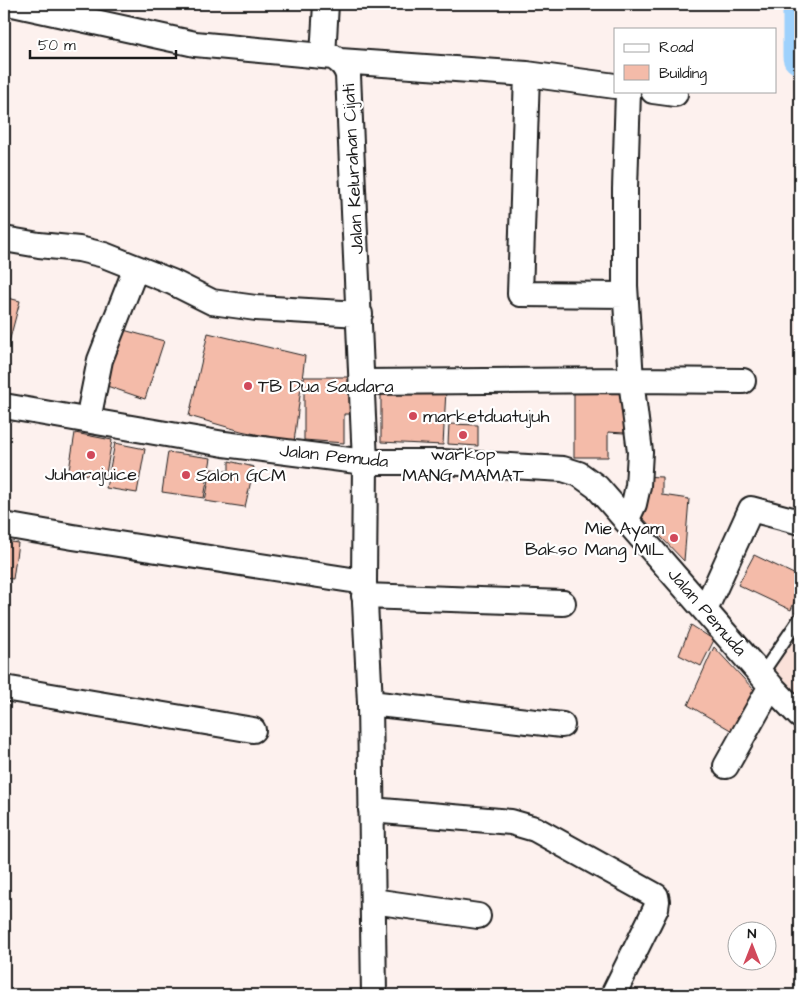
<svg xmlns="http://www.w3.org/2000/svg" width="804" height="999" font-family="'Architects Daughter',sans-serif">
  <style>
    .built { fill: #fae1d9 }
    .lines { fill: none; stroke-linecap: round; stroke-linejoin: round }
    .river { stroke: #9ed1fc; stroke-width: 35 }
    .building { fill: #f4bba9; stroke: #1c1c1c }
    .lane-casing { stroke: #1c1c1c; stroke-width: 15 }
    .street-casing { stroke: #1c1c1c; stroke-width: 28 }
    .lane { stroke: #fff; stroke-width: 11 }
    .street { stroke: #fff; stroke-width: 24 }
    .poi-dot { fill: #d1495b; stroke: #fff; stroke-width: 2 }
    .labels { text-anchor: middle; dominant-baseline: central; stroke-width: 4.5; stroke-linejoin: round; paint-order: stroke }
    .street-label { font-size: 18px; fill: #1c1c1c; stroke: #fff }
    .poi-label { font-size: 18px; fill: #1c1c1c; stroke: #fff; text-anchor: start }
  </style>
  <rect width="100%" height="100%" fill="#fdf1ee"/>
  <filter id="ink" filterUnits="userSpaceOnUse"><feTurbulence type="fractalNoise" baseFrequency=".02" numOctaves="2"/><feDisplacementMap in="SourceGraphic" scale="10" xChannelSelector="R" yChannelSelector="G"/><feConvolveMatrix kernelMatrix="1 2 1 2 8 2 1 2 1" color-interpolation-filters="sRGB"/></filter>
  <g filter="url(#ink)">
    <!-- built -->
    <path class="built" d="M800,629V702L772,672Z"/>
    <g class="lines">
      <!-- river -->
      <path class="river" d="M800,4V57"/>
    </g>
    <!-- building -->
    <path class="building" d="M4,297L20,301L4,361Z
      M120,329L164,341L145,399L104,385Z
      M208,333L305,356L294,442L241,431L189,416Z
      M304,377H350L353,414H344V443L304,440Z
      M381,389L446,390L443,445L381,442Z
      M574,389L624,390V433L608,432V457H574Z
      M449,424L478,425V446L448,444Z
      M75,433L112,440L105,479L69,470Z
      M115,443L145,449L137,493L106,488Z
      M168,452L211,458L204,498L162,492Z
      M229,461L254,467L245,507L205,501L211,469L229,471Z
      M640,476L662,477V495L689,499L684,561L639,514Z
      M4,541L18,543L13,579L4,578Z
      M754,555L800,577V588L791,610L738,585Z
      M691,625L714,640L701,666L679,655Z
      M714,647L755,691L734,732L688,705Z"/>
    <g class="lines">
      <defs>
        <path id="lane" d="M761,675L800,618"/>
        <path id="street" d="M13,4L195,44L333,57C341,62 345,66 348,75L365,462L364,582L370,703L374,995
          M323,56L326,4
          M340,61L527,74L615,86
          M527,74L520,294L625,295
          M653,91L675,94
          M4,239L39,245L79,249L104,255L172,282L212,302L256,308L360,314
          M363,382L631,380L743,381
          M4,406L224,444L365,462H443L563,469L579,474L597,487L771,686L800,716
          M88,420L100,360L136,268
          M626,521L634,504L638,486L640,452L631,380L625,286V189L628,91
          M4,525L73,537L364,582
          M364,596L563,603
          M705,610L751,509L800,522
          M4,688L253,730
          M370,703L562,725
          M726,766L771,686
          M371,810L511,822L535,829L656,896L657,901L656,908L613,995
          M373,901L478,916"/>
      </defs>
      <!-- lane casing -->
      <use href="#lane" class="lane-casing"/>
      <!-- street casing -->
      <use href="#street" class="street-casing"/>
      <!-- lane -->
      <use href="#lane" class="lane"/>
      <!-- street -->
      <use href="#street" class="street"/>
    </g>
  </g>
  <!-- markers -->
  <g class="poi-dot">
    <circle cx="248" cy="386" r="5"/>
    <circle cx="413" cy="416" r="5"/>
    <circle cx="463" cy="435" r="5"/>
    <circle cx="91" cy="455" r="5"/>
    <circle cx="186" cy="475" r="5"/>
    <circle cx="674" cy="538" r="5"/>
  </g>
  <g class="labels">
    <!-- street labels -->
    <g class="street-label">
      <text transform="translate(353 169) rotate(-93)">Jalan Kelurahan Cijati</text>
      <text transform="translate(334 456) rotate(6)">Jalan Pemuda</text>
      <text transform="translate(707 612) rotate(49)">Jalan Pemuda</text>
    </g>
    <!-- poi labels -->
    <g class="poi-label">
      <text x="258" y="386">TB Dua Saudara</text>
      <text x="423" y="416">marketduatujuh</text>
      <text x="463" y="454" text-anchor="middle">warkop<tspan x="463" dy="21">MANG MAMAT</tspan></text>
      <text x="91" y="474" text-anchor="middle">Juharajuice</text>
      <text x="196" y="475">Salon GCM</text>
      <text x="664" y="528" text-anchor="end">Mie Ayam<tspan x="664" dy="21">Bakso Mang MIL</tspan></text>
    </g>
  </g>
  <!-- margin -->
  <rect width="804" height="999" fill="none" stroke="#fff" stroke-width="20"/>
  <rect x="10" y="10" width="784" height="979" fill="none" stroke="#1c1c1c" stroke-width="2" filter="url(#ink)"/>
  <!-- legend -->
  <rect x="614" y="28" width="162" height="65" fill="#ffffff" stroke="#a4a4a4"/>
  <rect x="624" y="44" width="25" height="8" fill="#ffffff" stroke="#a4a4a4"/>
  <text x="659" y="52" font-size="15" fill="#1c1c1c">Road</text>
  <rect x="624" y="65" width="25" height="15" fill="#f4bba9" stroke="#a4a4a4"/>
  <text x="659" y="78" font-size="15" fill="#1c1c1c">Building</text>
  <!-- north arrow -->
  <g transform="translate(752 946)"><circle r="24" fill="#ffffff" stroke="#a4a4a4"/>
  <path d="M0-4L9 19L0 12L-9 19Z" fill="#d1495b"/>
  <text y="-8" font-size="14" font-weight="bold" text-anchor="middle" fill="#1c1c1c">N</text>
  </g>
  <!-- scale -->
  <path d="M30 50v8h146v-8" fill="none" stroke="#1c1c1c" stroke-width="2.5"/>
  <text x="38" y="50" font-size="15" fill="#1c1c1c" stroke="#ffffff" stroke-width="4" paint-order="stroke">50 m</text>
</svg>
